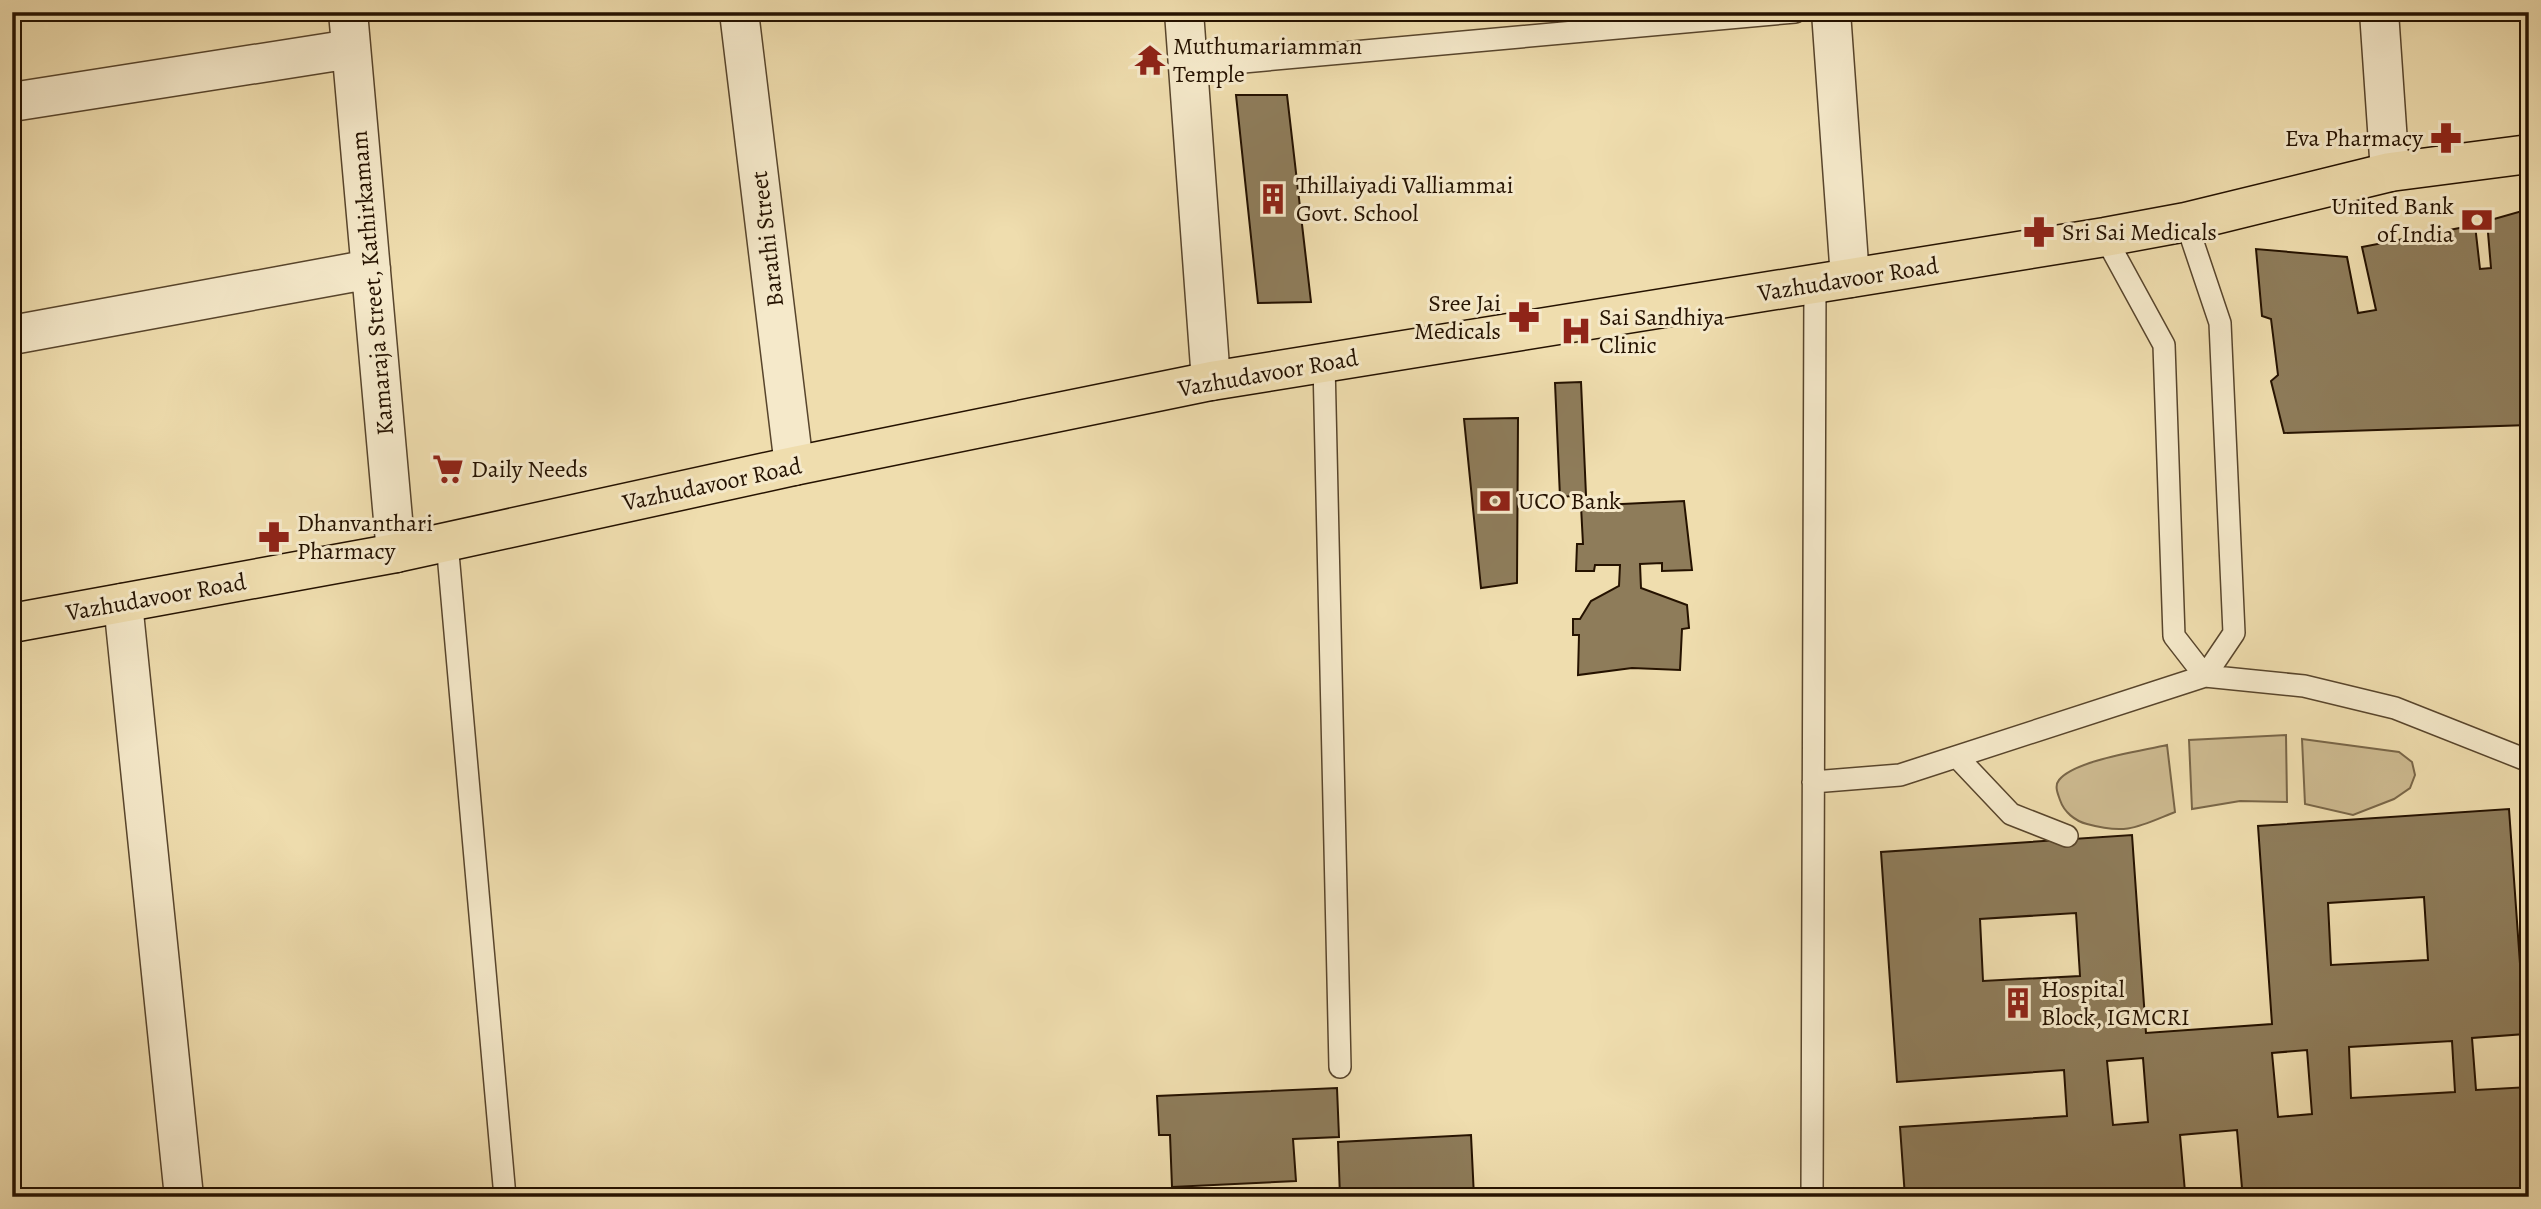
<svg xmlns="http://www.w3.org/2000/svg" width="2541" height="1209" font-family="Alegreya,serif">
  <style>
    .green { fill: #cdba90; stroke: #796648; stroke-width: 2 }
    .building { fill: #8e7c5a; stroke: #251200; stroke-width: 2; fill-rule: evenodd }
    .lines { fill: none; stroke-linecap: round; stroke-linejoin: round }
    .lane-casing { stroke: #58452c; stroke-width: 24 }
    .street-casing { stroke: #58452c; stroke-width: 41 }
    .primary-casing { stroke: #251200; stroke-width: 41 }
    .lane { stroke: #f5e9ca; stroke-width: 21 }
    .street { stroke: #f5e9ca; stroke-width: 38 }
    .primary { stroke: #efddae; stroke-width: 38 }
    .labels { text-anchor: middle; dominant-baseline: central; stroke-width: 6; stroke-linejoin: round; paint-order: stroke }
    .poi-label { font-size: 24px; fill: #251200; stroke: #f5e9ca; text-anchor: start }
    .street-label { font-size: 24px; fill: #251200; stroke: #f5e9ca }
  </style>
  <rect width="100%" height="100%" fill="#efddae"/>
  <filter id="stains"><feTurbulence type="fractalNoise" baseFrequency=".00286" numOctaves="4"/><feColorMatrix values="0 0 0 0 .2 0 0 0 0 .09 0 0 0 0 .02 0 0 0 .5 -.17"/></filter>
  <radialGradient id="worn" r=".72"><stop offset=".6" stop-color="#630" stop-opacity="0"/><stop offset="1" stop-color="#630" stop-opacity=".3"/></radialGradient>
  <!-- green -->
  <path class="green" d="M2286,735L2287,802L2240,801L2192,809L2189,740Z
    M2302,739L2399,752L2412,762L2415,775L2410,788L2394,799L2353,815L2305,804Z
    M2167,745L2175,812C2138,827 2127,835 2087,824C2075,821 2064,812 2060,800C2058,794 2054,786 2059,780C2075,760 2142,751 2167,745Z"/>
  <!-- building -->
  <path class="building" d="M1236,95H1287L1311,302L1258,303Z
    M2529,209V425L2284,433L2271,381L2278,375L2271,319L2262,316L2256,249L2347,257L2358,313L2376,310L2362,247L2475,225L2480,269L2491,268L2487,221Z
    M1581,382L1586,495L1560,497L1555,383Z
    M1518,418L1517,583L1481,588L1464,419Z
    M1684,501L1692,570L1662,571V563L1640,564L1641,588L1687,605L1689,628L1682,629L1680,670L1632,668L1578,675L1579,635H1573V619H1580L1591,601L1619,586L1620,565H1595L1594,571H1576L1577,544H1583L1581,506Z
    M2509,809L2525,1034L2472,1038L2476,1090L2529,1087V1197H1905L1900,1127L2067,1116L2064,1070L1897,1082L1881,852L2132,835L2146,1033L2272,1024L2258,826ZM2424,897L2428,960L2331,965L2328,903ZM2076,913L2080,976L1983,981L1980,919ZM2452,1041L2455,1092L2351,1098L2349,1047ZM2307,1050L2312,1114L2278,1117L2272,1053ZM2143,1058L2148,1122L2113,1125L2107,1061ZM2237,1130L2242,1188L2185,1192L2180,1135Z
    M1337,1088L1339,1137L1293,1139L1296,1181L1172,1187L1170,1135H1159L1157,1096Z
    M1471,1135L1474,1197H1340L1338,1142Z"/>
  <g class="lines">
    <defs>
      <path id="lane" d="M1188,67L1795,12
        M2105,237L2164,345L2174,636L2205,676L2234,633L2220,323L2186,222
        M1324,363L1340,1067
        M447,542L505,1197
        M1958,758L2011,814L2067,836
        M1813,782L1900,775L2205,676L2304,686L2395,708L2529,761
        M1812,1197L1815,284"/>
      <path id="street" d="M348,12L396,553
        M739,12L794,466
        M1184,12L1211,381
        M1831,12L1850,278
        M2379,12L2390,172
        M12,102L351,49
        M12,335L371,269
        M123,603L184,1197"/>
      <path id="primary" d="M12,623L396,553L794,466L1211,381L2105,237L2186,222L2390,172L2529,154"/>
    </defs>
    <!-- lane casing -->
    <use href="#lane" class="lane-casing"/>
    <!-- street casing -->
    <use href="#street" class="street-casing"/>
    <!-- primary casing -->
    <use href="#primary" class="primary-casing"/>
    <!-- lane -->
    <use href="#lane" class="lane"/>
    <!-- street -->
    <use href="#street" class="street"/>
    <!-- primary -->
    <use href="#primary" class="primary"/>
  </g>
  <!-- icons -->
  <defs>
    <symbol id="temple-bare" viewBox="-9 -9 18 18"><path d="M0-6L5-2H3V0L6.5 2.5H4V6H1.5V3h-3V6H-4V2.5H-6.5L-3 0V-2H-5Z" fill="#8f2418" stroke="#f5e9ca" stroke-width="2.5" paint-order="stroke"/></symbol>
    <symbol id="pharmacy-bare" viewBox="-9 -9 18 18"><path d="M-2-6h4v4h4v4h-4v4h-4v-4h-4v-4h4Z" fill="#8f2418" stroke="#f5e9ca" stroke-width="2.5" paint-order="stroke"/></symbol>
    <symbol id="building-bare" viewBox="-9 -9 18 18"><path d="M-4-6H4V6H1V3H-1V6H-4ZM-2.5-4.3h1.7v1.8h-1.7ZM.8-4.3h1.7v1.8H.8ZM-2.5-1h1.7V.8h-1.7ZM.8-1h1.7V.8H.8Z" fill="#8f2418" stroke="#f5e9ca" stroke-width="2.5" paint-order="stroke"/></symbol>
    <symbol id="bank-bare" viewBox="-9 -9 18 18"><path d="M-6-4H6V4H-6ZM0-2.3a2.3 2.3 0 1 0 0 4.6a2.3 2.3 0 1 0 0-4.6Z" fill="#8f2418" stroke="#f5e9ca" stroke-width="2.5" paint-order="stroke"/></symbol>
    <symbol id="hospital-bare" viewBox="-9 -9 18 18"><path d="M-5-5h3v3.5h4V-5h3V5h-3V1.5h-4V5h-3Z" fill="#8f2418" stroke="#f5e9ca" stroke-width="2.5" paint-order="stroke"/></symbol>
    <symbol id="supermarket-bare" viewBox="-9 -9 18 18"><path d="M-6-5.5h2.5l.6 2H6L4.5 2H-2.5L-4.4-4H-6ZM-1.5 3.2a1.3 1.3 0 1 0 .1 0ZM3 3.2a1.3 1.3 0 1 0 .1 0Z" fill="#8f2418" stroke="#f5e9ca" stroke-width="2.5" paint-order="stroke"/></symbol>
  </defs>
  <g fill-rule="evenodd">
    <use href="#temple-bare" x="1128" y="38" width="44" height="44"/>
    <use href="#pharmacy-bare" x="2424" y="116" width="44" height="44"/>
    <use href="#building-bare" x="1251" y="177" width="44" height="44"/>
    <use href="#bank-bare" x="2455" y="198" width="44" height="44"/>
    <use href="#pharmacy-bare" x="2017" y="210" width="44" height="44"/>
    <use href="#pharmacy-bare" x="1502" y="295" width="44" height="44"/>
    <use href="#hospital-bare" x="1554" y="309" width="44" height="44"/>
    <use href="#supermarket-bare" x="426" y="447" width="44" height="44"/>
    <use href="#bank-bare" x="1473" y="479" width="44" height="44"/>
    <use href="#pharmacy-bare" x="252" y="515" width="44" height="44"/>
    <use href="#building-bare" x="1996" y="981" width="44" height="44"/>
  </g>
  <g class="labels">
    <!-- poi labels -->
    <g class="poi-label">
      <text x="1173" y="46">Muthumariamman<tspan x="1173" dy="28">Temple</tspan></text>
      <text x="2423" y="138" text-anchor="end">Eva Pharmacy</text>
      <text x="1296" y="185">Thillaiyadi Valliammai<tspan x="1296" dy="28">Govt. School</tspan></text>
      <text x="2454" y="206" text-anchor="end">United Bank<tspan x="2454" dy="28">of India</tspan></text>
      <text x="2062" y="232">Sri Sai Medicals</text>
      <text x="1501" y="303" text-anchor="end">Sree Jai<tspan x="1501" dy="28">Medicals</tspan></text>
      <text x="1599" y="317">Sai Sandhiya<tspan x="1599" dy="28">Clinic</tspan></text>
      <text x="471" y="469">Daily Needs</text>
      <text x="1518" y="501">UCO Bank</text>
      <text x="297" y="523">Dhanvanthari<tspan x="297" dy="28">Pharmacy</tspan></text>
      <text x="2041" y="989">Hospital<tspan x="2041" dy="28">Block, IGMCRI</tspan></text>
    </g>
    <!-- street labels -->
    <g class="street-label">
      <text transform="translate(767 239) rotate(-97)">Barathi Street</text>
      <text transform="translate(1848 279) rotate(-9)">Vazhudavoor Road</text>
      <text transform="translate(372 283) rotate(-95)">Kamaraja Street, Kathirkamam</text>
      <text transform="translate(1268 373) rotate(-10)">Vazhudavoor Road</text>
      <text transform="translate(712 484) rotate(-12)">Vazhudavoor Road</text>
      <text transform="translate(156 597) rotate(-10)">Vazhudavoor Road</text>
    </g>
  </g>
  <!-- margin -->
  <rect width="2541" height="1209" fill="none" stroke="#efddae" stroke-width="42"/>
  <rect x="14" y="14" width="2513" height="1181" fill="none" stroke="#251200" stroke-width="3.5"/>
  <rect x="21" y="21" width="2499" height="1167" fill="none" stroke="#251200" stroke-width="2"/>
  <rect width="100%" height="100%" filter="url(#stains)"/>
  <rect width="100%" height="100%" fill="url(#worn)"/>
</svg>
